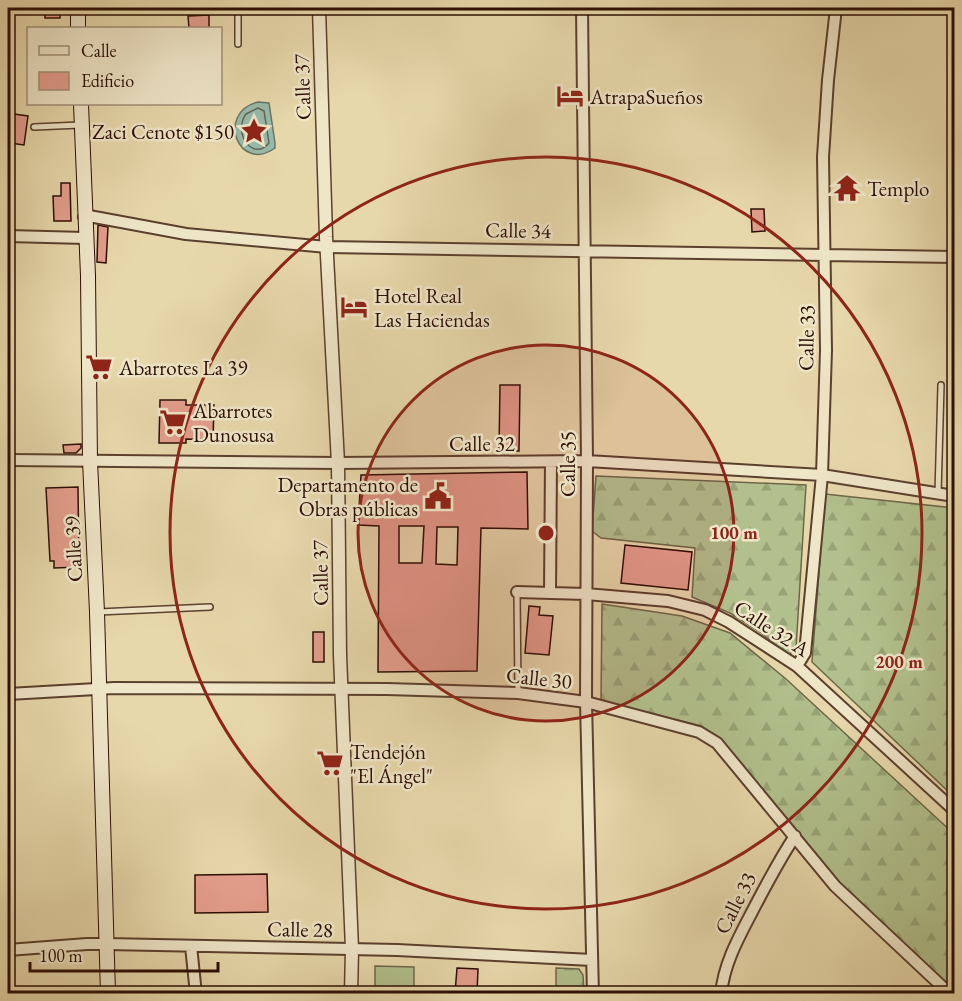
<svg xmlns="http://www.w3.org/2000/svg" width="962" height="1001" font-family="'EB Garamond',serif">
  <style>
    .grass { fill: #b1c08c; stroke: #6e6748; stroke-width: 1.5 }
    .forest { fill: url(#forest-firs); stroke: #6e6748; stroke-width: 1.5 }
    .water { fill: #97baaa; stroke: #6c7568; stroke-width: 1.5 }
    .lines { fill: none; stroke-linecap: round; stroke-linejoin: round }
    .shore { stroke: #626457; stroke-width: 1.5 }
    .building { fill: #e49e8d; stroke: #2c0e04; stroke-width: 1.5; fill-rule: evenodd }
    .service-casing { stroke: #5b402e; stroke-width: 8 }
    .minor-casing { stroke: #5b402e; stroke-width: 14 }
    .tertiary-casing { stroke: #5b402e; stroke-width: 15 }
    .secondary-casing { stroke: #2c0e04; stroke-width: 16 }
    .service { stroke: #efe6c8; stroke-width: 5 }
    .minor { stroke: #efe6c8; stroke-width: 10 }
    .tertiary { stroke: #efe6c8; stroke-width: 12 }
    .secondary { stroke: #efe6c8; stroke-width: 14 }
    .ring { fill: none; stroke: #8f2418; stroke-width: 3 }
    .labels { text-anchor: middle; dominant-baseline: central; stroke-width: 5; stroke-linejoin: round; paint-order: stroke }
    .street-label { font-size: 21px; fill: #2c0e04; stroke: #efe6c8 }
    .poi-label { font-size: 21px; fill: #2c0e04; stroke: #efe6c8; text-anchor: start }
    .centre { fill: #8f2418; stroke: #efe6c8; stroke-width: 3 }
    .ring-label { font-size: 18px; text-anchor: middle; font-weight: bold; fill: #8f2418; stroke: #efe6c8; stroke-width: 5; stroke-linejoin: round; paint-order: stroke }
  </style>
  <defs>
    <pattern id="forest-firs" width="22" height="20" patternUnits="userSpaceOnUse" patternTransform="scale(1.5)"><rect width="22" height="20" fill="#b1c08c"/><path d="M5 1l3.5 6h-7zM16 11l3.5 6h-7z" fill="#98a477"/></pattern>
  </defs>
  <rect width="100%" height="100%" fill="#e7d8ab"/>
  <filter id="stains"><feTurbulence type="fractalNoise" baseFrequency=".00333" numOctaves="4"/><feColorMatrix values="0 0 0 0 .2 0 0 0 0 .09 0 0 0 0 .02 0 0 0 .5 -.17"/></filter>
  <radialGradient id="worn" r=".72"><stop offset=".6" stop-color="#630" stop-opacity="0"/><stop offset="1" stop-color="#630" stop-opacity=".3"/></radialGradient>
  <!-- grass -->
  <path class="grass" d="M375,966L414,967V990L375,989Z"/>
  <!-- forest -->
  <path class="forest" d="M596,476L806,485L796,649L788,655L760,632L730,613L692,597L695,548L601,538L592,531Z
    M825,494L954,508V797L812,662Z
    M602,604L682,616L730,633L786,679L954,834V993L829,877L723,741L701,726L601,701Z
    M556,968L579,969L583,975L584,993H556Z"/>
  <!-- water -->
  <path class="water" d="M258,102L269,103L275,143V148C239,174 215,113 258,102Z"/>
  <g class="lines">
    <!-- shore -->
    <path class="shore" d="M258,108L264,111L269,143C254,162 232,134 246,114Z"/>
  </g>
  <!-- building -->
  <path class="building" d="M45,8H60V18H45Z
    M209,15V28H189L188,16Z
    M14,114L28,116L24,145L10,143Z
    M61,183H70L71,221H54L53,196H61Z
    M751,209H764L765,231L752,232Z
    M98,225L108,227L106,263L97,262Z
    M500,385H520L519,451H499Z
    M160,400H186V405H214L213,440L186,439V443H159Z
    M81,444V448L76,453H64L63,445Z
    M527,472L528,529L481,528L477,671L378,672L379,526L358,525L361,475ZM399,526H424L422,563H399ZM437,527H458L457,565L436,564Z
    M78,487L79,567L54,568V561H50L46,488Z
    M625,545L692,552L688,590L621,583Z
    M529,606L540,607L539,615L553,616L549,655L525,653Z
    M313,632H324V662H313Z
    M267,874L268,912L195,913V875Z
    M457,968L478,969L477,993H455Z"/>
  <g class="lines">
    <defs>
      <path id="service" d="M238,44V8
        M34,127L80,125
        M938,494L941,385
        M517,593L518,693
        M98,612L210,607"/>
      <path id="minor" d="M582,8L587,461L586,702L593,994
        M84,217L89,216L186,234L327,247L954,257
        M8,236L85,238
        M8,460L338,463L587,461L822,475L954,496
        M517,592L586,594L668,601L705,610L729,622L797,666L954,810
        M550,593L551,462
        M797,666L805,653L822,475L826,350L823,157L828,80L836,8
        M8,694L114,688L387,689L518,693L586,702L699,732L717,743L835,886L950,994
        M191,946L196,994
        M8,950L87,944H107L397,950L592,960
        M721,994C724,963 739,937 753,910C766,885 779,860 795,836"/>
      <path id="tertiary" d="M319,8L326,237L338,463L340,655L352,949L351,994"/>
      <path id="secondary" d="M78,8V28
        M81,104L88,276L90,461L97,612L108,994"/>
    </defs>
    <!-- service casing -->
    <use href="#service" class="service-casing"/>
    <!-- minor casing -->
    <use href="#minor" class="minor-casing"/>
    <!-- tertiary casing -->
    <use href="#tertiary" class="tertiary-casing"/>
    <!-- secondary casing -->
    <use href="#secondary" class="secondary-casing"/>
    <!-- service -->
    <use href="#service" class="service"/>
    <!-- minor -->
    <use href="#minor" class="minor"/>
    <!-- tertiary -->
    <use href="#tertiary" class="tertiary"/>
    <!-- secondary -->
    <use href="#secondary" class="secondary"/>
  </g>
  <!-- distance rings -->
  <circle cx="546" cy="533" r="188" fill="#8f2418" fill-opacity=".12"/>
  <g class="ring">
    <circle cx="546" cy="533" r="188"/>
    <circle cx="546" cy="533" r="376"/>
  </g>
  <!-- icons -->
  <defs>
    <symbol id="hotel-bare" viewBox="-9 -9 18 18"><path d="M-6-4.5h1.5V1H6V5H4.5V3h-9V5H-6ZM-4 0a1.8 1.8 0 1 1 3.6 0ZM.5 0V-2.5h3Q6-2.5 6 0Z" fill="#8f2418" stroke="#efe6c8" stroke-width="2.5" paint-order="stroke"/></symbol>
    <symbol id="sight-bare" viewBox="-9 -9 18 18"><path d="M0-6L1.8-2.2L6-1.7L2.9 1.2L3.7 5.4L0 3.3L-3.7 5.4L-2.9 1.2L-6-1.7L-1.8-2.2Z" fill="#8f2418" stroke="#efe6c8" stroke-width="2.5" paint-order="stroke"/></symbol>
    <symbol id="temple-bare" viewBox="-9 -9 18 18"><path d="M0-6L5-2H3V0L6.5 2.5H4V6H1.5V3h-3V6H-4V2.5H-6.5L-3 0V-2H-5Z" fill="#8f2418" stroke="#efe6c8" stroke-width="2.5" paint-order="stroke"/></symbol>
    <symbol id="supermarket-bare" viewBox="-9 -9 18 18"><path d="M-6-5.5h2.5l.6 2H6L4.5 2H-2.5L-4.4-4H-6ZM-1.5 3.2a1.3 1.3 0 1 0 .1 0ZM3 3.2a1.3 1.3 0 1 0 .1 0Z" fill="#8f2418" stroke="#efe6c8" stroke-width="2.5" paint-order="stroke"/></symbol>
    <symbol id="civic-bare" viewBox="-9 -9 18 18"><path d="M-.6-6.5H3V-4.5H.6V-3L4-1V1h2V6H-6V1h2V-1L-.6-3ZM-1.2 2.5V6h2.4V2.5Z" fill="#8f2418" stroke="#efe6c8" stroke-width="2.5" paint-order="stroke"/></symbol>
  </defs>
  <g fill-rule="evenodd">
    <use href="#hotel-bare" x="551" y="77" width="38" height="38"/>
    <use href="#sight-bare" x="235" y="112" width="38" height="38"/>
    <use href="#temple-bare" x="828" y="169" width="38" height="38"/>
    <use href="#hotel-bare" x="335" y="288" width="38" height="38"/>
    <use href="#supermarket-bare" x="80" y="348" width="38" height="38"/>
    <use href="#supermarket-bare" x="154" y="403" width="38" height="38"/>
    <use href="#civic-bare" x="419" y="477" width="38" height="38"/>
    <use href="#supermarket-bare" x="311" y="744" width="38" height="38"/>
  </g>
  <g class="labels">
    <!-- street labels -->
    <g class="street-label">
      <text transform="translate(302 87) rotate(-92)">Calle 37</text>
      <text transform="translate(518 230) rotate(1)">Calle 34</text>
      <text transform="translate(806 338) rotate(-89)">Calle 33</text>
      <text x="482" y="443">Calle 32</text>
      <text transform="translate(567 464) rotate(-90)">Calle 35</text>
      <text transform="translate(73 549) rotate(-93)">Calle 39</text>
      <text transform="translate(320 573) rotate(-91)">Calle 37</text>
      <text transform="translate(772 628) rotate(33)">Calle 32 A</text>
      <text transform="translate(539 678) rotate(6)">Calle 30</text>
      <text transform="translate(735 903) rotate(-63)">Calle 33</text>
      <text transform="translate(300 929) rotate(1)">Calle 28</text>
    </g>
    <!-- poi labels -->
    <g class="poi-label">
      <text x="590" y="96">AtrapaSueños</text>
      <text x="234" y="131" text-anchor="end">Zaci Cenote $150</text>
      <text x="867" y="188">Templo</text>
      <text x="374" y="295">Hotel Real<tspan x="374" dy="24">Las Haciendas</tspan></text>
      <text x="119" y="367">Abarrotes La 39</text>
      <text x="193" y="410">Abarrotes<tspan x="193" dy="24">Dunosusa</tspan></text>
      <text x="418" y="484" text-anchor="end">Departamento de<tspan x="418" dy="24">Obras públicas</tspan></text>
      <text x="350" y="751">Tendejón<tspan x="350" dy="24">"El Ángel"</tspan></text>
    </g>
  </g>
  <circle cx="546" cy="533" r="9" class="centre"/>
  <g class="ring-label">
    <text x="734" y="539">100 m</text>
    <text x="899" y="668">200 m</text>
  </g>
  <!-- margin -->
  <rect width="962" height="1001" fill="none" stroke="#e7d8ab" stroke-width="30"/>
  <rect x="9" y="9" width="944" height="983" fill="none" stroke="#2c0e04" stroke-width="3"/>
  <rect x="15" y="15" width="932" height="971" fill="none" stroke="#2c0e04" stroke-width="1.5"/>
  <!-- legend -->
  <rect x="27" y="27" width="195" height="78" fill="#efe6c8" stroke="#a1907a" stroke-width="1.5"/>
  <rect x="39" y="46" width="30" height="9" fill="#efe6c8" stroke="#a1907a" stroke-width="1.5"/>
  <text x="81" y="57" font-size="18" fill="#2c0e04">Calle</text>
  <rect x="39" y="72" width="30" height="18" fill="#e49e8d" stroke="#a1907a" stroke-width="1.5"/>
  <text x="81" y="87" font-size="18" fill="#2c0e04">Edificio</text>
  <!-- scale -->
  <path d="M30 962v9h188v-9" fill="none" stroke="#2c0e04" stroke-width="3"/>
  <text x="39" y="962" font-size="18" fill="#2c0e04" stroke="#efe6c8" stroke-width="4.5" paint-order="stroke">100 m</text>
  <rect width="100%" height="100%" filter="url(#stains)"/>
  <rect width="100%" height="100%" fill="url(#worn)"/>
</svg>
